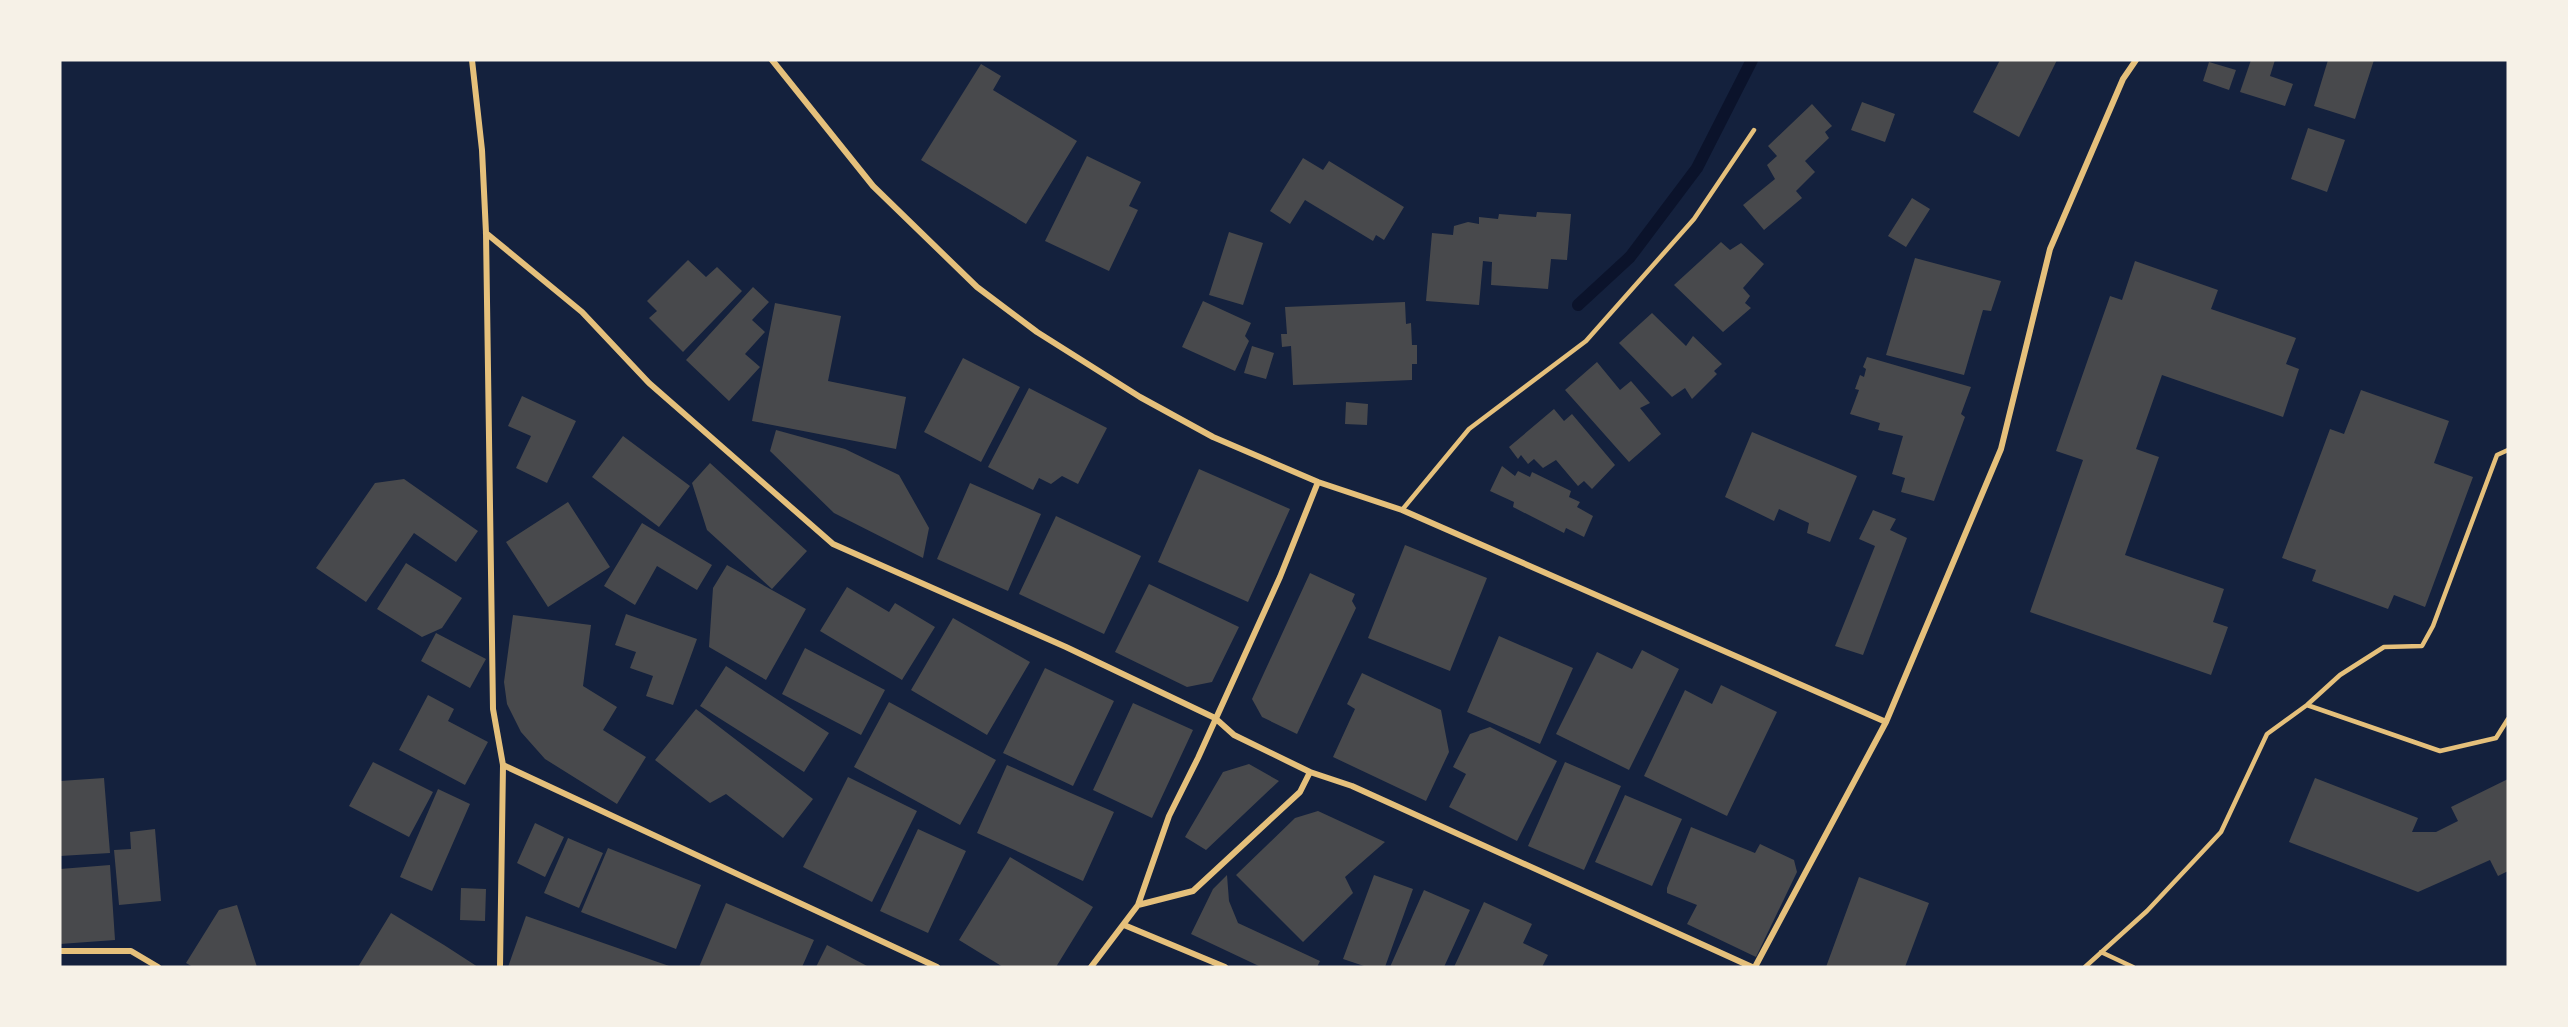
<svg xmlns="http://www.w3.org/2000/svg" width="2568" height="1027" font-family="Lora,serif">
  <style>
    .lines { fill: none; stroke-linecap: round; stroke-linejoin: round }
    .stream { stroke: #0b132b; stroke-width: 12 }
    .building { fill: #48494c }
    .service { stroke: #e5c07b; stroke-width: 4.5 }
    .minor { stroke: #e5c07b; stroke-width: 6 }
  </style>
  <rect width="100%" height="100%" fill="#14213d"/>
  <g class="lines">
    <!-- stream -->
    <path class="stream" d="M1578,305L1630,257L1697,168L1752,60"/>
  </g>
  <!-- building -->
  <path class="building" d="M2000,60H2057L2019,137L1973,112Z
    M2251,60H2275L2270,76L2293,84L2285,106L2240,92Z
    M2328,60H2374L2355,119L2314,106Z
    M2209,62L2236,70L2229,90L2203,81Z
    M981,64L1001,76L993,90L1077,141L1026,224L921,160Z
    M1862,102L1895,114L1885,142L1851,130Z
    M1812,104L1832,126L1825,132L1829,138L1805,161L1815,172L1796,191L1802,198L1764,230L1743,205L1775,179L1767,165L1777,156L1768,146Z
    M2308,128L2345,140L2327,192L2291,179Z
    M1087,156L1141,182L1129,206L1138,210L1109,271L1045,241Z
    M1303,158L1323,170L1329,161L1404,207L1384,240L1376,235L1373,241L1305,200L1290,224L1270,211Z
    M1912,198L1930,209L1906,247L1888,236Z
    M1537,212L1571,214L1567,260L1551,259L1548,289L1491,285L1492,262L1483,261L1479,305L1426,301L1432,233L1453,235L1454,226L1468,222L1479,224V217L1498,219L1499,214L1536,217Z
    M1229,232L1263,243L1243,305L1209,295Z
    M1721,242L1730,250L1741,243L1764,264L1743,288L1750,296L1745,303L1751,308L1723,332L1674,285Z
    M1915,258L2001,281L1991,311L1983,310L1964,375L1886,355Z
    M688,260L706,277L717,267L742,291L683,352L649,318L657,311L647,301Z
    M2135,261L2218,290L2211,309L2296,338L2286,364L2299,369L2283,417L2162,375L2136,449L2159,457L2125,555L2224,589L2213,622L2228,627L2211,675L2030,612L2083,460L2056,451L2110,296L2122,300Z
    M753,287L769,302L752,320L765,332L745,354L760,367L729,401L686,360Z
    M1203,301L1251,323L1245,336L1249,341L1235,371L1182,347Z
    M1405,302L1406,324L1411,323L1412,345H1417V364H1412V380L1293,385L1291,346L1282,347L1281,334H1287L1285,307Z
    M775,303L841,316L828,381L906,397L896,449L752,421Z
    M1652,313L1686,346L1693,336L1722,364L1714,371L1717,374L1692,399L1685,388L1672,397L1619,343Z
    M1252,346L1274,353L1266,379L1244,373Z
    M1867,357L1971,387L1961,414L1965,417L1934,501L1901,492L1905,478L1892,474L1903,436L1878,430L1880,423L1850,414L1859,390L1855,389L1860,375L1864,377L1866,369L1863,367Z
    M963,358L1020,387L981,462L924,432Z
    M1597,362L1620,390L1631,381L1650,403L1640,408L1661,434L1629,462L1565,390Z
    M1029,388L1107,428L1078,484L1062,476L1051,484L1039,478L1033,490L988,467Z
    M2361,390L2449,421L2434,463L2473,477L2425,607L2394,595L2388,609L2312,581L2316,570L2282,558L2330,429L2344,434Z
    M522,396L576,421L547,483L516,468L531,436L508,426Z
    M1346,402L1368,404L1367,425L1345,424Z
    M1554,409L1564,421L1572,414L1615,465L1592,489L1584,481L1578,486L1556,460L1543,468L1534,459L1528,464L1521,455L1518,459L1509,447Z
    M776,430L845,449L899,475L929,528L923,558L834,513L770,451Z
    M1752,432L1857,476L1830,542L1807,533L1809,523L1779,509L1774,521L1725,497Z
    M623,436L690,486L659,527L592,477Z
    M710,463L807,551L772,589L707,530L692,483Z
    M1502,466L1515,476L1518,471L1530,477L1532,472L1571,491L1569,497L1580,502L1577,507L1593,516L1584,537L1566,528L1564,533L1513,507L1514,502L1490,491Z
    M1199,469L1290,509L1248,602L1158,562Z
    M404,479L478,531L456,562L414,533L366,602L316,568L375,483Z
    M970,483L1041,514L1008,591L937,559Z
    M568,502L610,567L548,607L506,542Z
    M1873,510L1896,519L1890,530L1907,538L1863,655L1835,646L1875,546L1859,539Z
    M1056,516L1141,556L1104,634L1019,594Z
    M642,523L712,565L697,590L657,566L635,605L604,586Z
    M1405,545L1487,578L1450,671L1368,638Z
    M406,563L462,598L442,628L422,637L377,609Z
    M727,565L806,609L766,680L709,647L713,588Z
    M1310,573L1355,594L1352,601L1356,608L1297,734L1262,717L1252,699Z
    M1149,584L1239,627L1212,682L1187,687L1115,652Z
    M847,587L889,612L895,603L935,627L902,680L820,631Z
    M626,614L697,639L673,705L646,696L653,676L630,668L636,652L615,645Z
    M513,615L591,625L583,686L617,707L603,730L646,757L617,804L545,759L521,732L507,704L504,682Z
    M953,618L1030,662L987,735L911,690Z
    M436,633L486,659L470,688L421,661Z
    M1499,636L1573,668L1540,744L1467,712Z
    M805,648L885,690L861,735L782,694Z
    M1642,650L1679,669L1629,770L1556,734L1597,652L1632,669Z
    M726,666L829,733L804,772L700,706Z
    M1045,668L1114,701L1073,786L1003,753Z
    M1362,673L1441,710L1449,752L1426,801L1333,757L1355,709L1347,704Z
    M1721,685L1777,712L1727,816L1644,776L1685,690L1712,704Z
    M428,695L454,709L448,721L488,742L465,785L399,750Z
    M889,702L996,760L960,825L854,767Z
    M1133,703L1193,730L1152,818L1093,790Z
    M696,709L813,799L783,838L726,794L710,803L655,760Z
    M1490,727L1557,761L1517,841L1449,807L1466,774L1453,767L1470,734Z
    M373,762L433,792L409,837L349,806Z
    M1565,762L1621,786L1584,870L1528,846Z
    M1249,764L1279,781L1206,850L1185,837L1223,772Z
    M1007,765L1114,812L1083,881L977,833Z
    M848,777L917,811L872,902L803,867Z
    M104,778L110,853L60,856V781Z
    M2315,778L2418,818L2412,832H2436L2458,821L2451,807L2508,779V871L2498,876L2490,860L2418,892L2289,842Z
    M438,789L470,804L432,891L400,877Z
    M1625,795L1682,819L1652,886L1595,862Z
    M1318,811L1385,842L1345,877L1353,893L1303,942L1236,875L1295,818Z
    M535,823L564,837L545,877L517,863Z
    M1691,827L1755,853L1760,844L1794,860L1797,872L1756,957L1687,924L1697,905L1667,893V888Z
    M155,829L161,901L119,905L114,850L131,849L130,832Z
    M918,829L966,851L928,933L880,911Z
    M568,838L603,853L579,908L544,893Z
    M608,848L701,885L676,949L581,912Z
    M1010,857L1093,907L1056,967H1003L959,940Z
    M110,865L115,940L60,944V869Z
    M1227,875L1229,901L1238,923L1320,961L1317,967H1261L1191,934L1213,889Z
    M1374,875L1413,889L1385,967H1367L1343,959Z
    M1859,877L1929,903L1905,967H1826Z
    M461,888L486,889L485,921L460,920Z
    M1424,890L1470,910L1444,967H1390Z
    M1484,902L1532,924L1523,943L1548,955L1542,967H1454Z
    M726,903L814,940L802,967H699Z
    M237,905L257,967H193L186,963L219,910Z
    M391,913L444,945L478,967H358Z
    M526,916L672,967H508Z
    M827,945L869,967H816Z"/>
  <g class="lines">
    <!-- service -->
    <path class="service" d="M1402,510L1469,429L1586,341L1694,219L1754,130
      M2307,705L2440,751L2496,738L2508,719
      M2101,952L2133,967
      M2085,967L2147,911L2221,832L2267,734L2307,705L2340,675L2384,647L2422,646L2433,626L2497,455L2508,450"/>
    <!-- minor -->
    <path class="minor" d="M472,60L482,150L486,233L493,709L503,765L500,967
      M772,60L873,186L977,287L1037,332L1140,397L1213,437L1318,482L1402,510L1886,722
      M486,233L582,312L649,383L833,544L1066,647L1215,718L1234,735L1310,772
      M503,765L937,967
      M1138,905L1169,816L1198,758L1280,577L1318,482
      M1124,925L1225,967
      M60,951H131L158,967
      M1091,967L1138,905L1193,891L1300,792L1310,772L1352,786L1752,967
      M1755,967L1886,722L2001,449L2050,249L2123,79L2136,60"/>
  </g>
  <!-- border -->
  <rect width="2568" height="1027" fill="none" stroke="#f6f1e7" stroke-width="123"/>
</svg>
